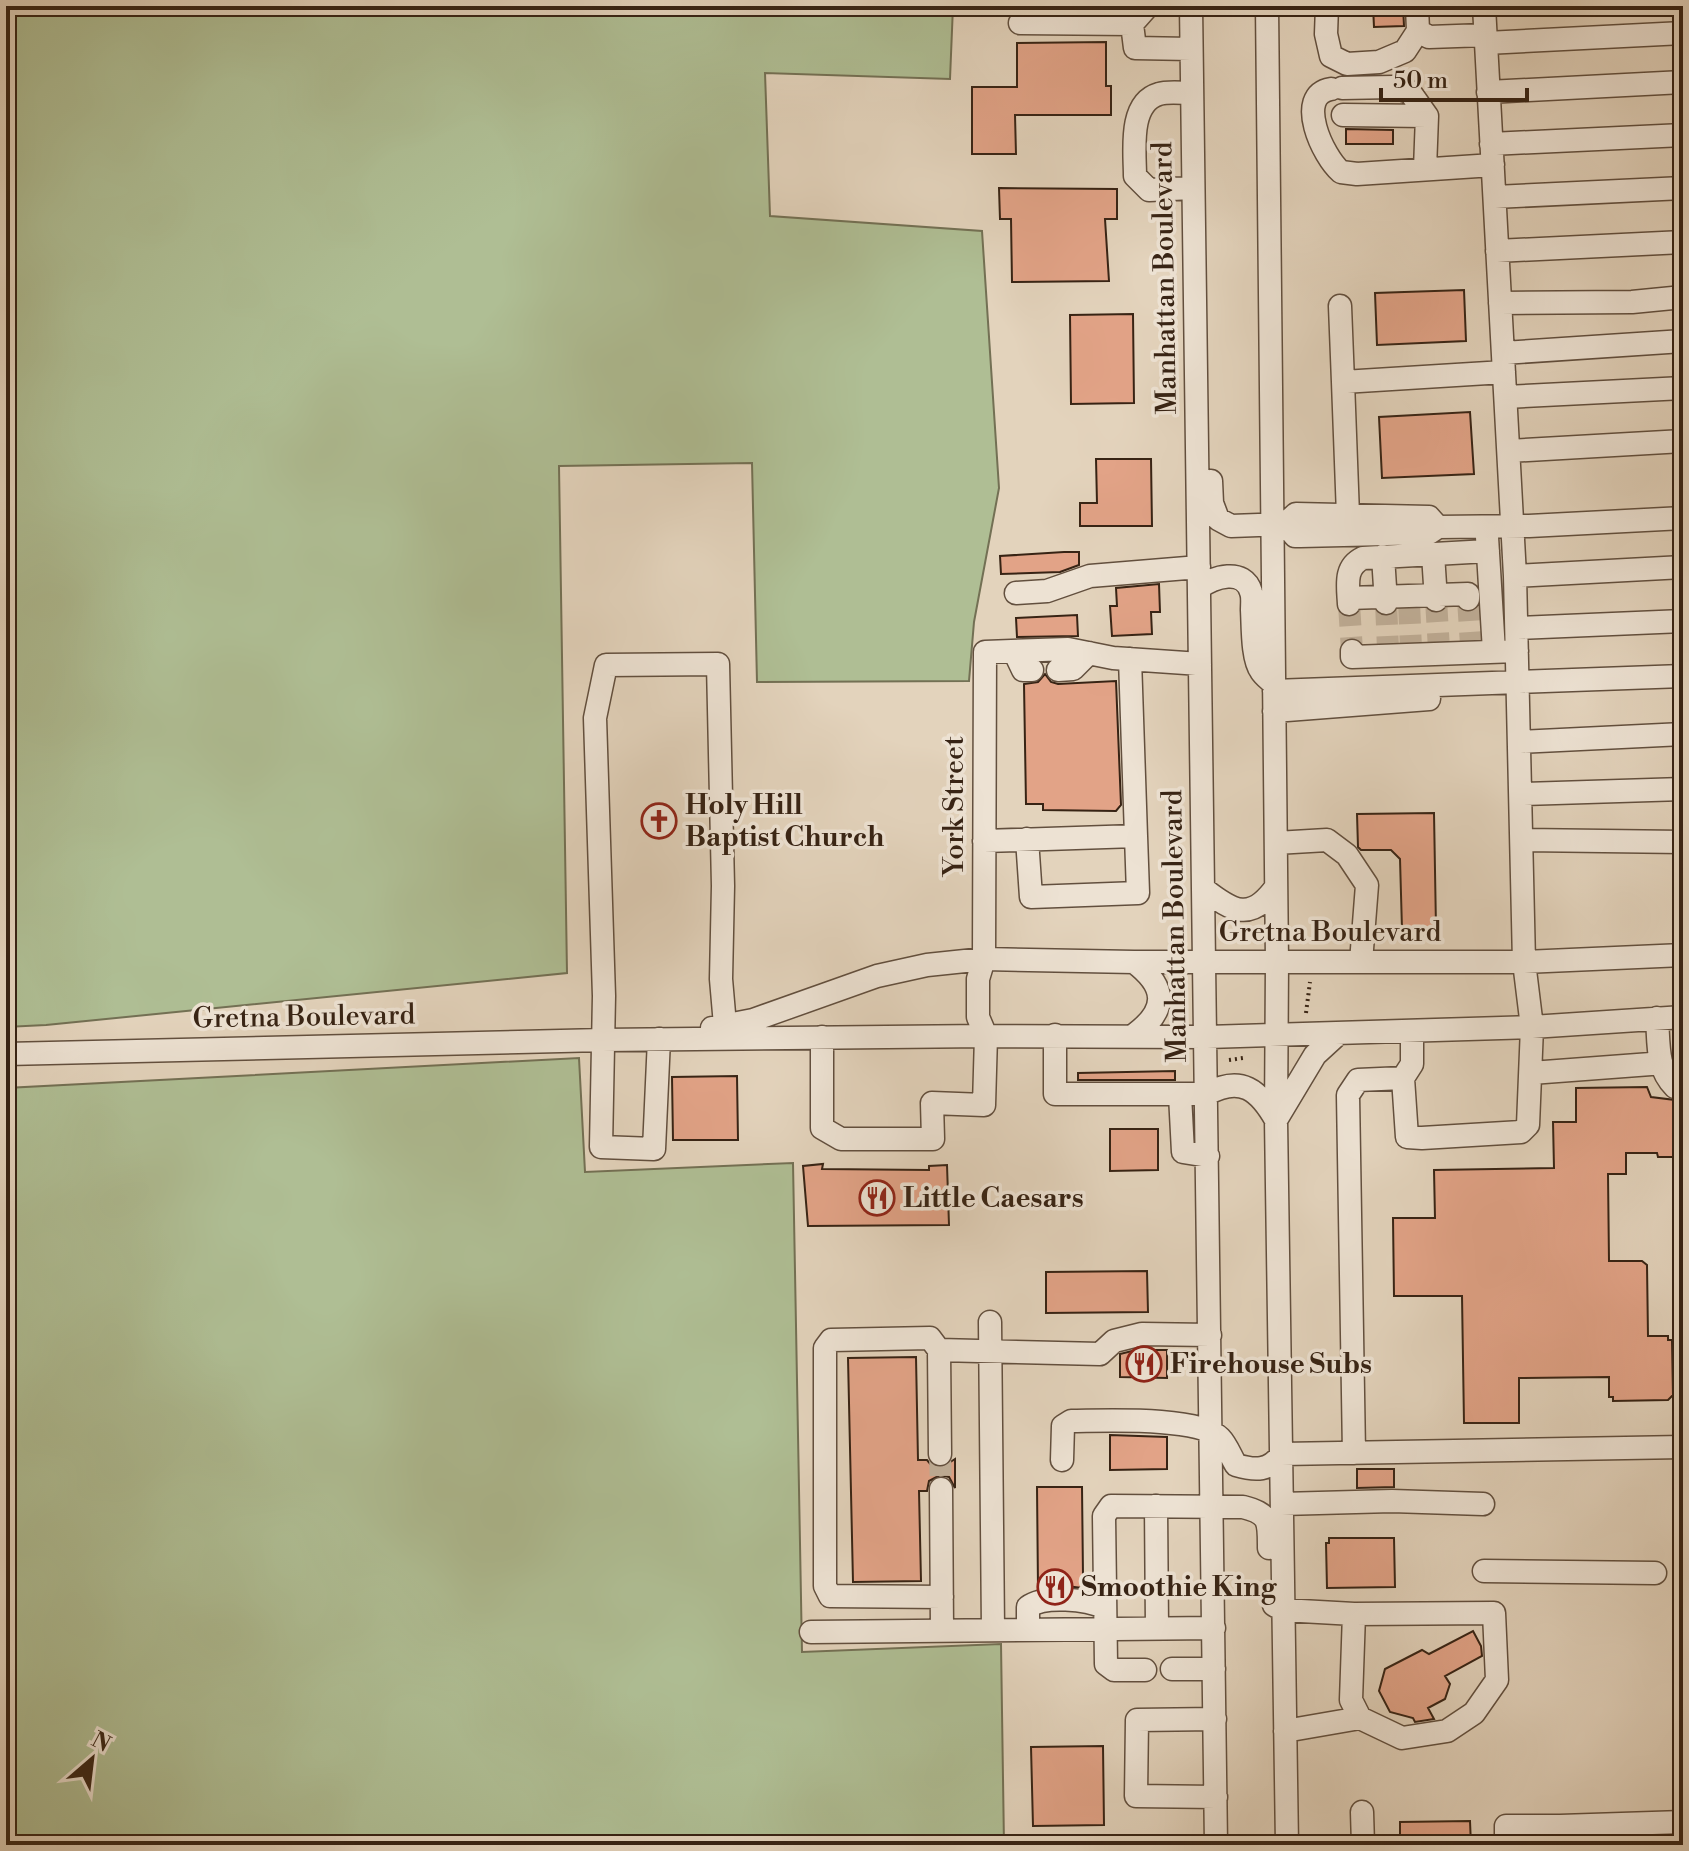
<svg xmlns="http://www.w3.org/2000/svg" width="1689" height="1851" font-family="'Libre Bodoni',serif">
  <style>
    .green { fill: #afbe94; stroke: #737054; stroke-width: 2 }
    .building { fill: #e2a387; stroke: #372314; stroke-width: 2 }
    .lines { fill: none; stroke-linecap: round; stroke-linejoin: round }
    .minor-tunnel { stroke: #c1b09a; stroke-width: 22; stroke-dasharray: 22 11; stroke-linecap: butt }
    .minor-casing { stroke: #624f3e; stroke-width: 25 }
    .path { stroke: #372314; stroke-width: 4; stroke-dasharray: 2 4; stroke-linecap: butt }
    .minor { stroke: #ede2d3; stroke-width: 22 }
    .labels { text-anchor: middle; dominant-baseline: central; stroke-width: 7; stroke-linejoin: round; paint-order: stroke }
    .street-label { font-size: 28px; fill: #372314; stroke: #ede2d3 }
    .poi-label { font-size: 28px; font-weight: bold; fill: #372314; stroke: #ede2d3; text-anchor: start }
  </style>
  <rect width="100%" height="100%" fill="#e3d3bc"/>
  <filter id="stains"><feTurbulence type="fractalNoise" baseFrequency=".0025" numOctaves="4"/><feColorMatrix values="0 0 0 0 .2 0 0 0 0 .09 0 0 0 0 .02 0 0 0 .5 -.17"/></filter>
  <radialGradient id="worn" r=".72"><stop offset=".6" stop-color="#630" stop-opacity="0"/><stop offset="1" stop-color="#630" stop-opacity=".3"/></radialGradient>
  <!-- green -->
  <path class="green" d="M6,6H953L950,79L765,73L770,216L982,231L999,488L974,622L969,681L757,682L752,463L559,466L567,973L46,1025L6,1027Z
    M579,1058L585,1172L793,1163L802,1652L1001,1644L1004,1845H6V1088Z"/>
  <!-- building -->
  <path class="building" d="M1373,6H1403L1404,26L1374,27Z
    M1106,42V86H1111V115H1015L1016,154H972V87H1017V43Z
    M1346,129L1393,130V144H1346Z
    M999,188L1117,189V219H1105L1109,281L1012,282L1011,219H1000Z
    M1464,290L1466,341L1377,345L1375,293Z
    M1133,314L1134,403L1071,404L1070,315Z
    M1470,412L1474,474L1382,478L1379,417Z
    M1096,459H1151L1152,526H1080V503H1097Z
    M1064,552H1079V565L1060,572L1001,574L1000,556Z
    M1159,584L1160,612H1151L1152,634L1112,636L1110,606H1117L1116,588Z
    M1077,615L1078,636L1017,637L1016,618Z
    M1045,674L1051,682L1058,684L1116,681L1121,805L1116,811L1043,810V804H1026L1024,684L1038,682Z
    M1434,813L1436,928L1402,929L1400,859L1391,850H1361L1358,847L1357,814Z
    M1175,1071V1080H1078V1073Z
    M737,1076L738,1140H673L672,1077Z
    M1647,1087L1651,1097L1683,1101V1157H1658L1657,1153H1626V1174H1608L1609,1261H1642L1647,1265L1648,1336H1668V1340H1672L1673,1395L1668,1400L1613,1401V1397H1609V1377L1519,1378V1423H1464L1462,1296H1394L1393,1218H1435L1434,1170L1554,1168L1553,1122H1576V1088Z
    M1110,1129H1158V1170L1110,1171Z
    M823,1164L822,1169L929,1170V1166L947,1165L949,1225L808,1226L803,1166Z
    M1147,1271L1148,1312L1046,1313V1272Z
    M1136,1350H1167V1378L1120,1377V1354Z
    M916,1357L918,1460H927L932,1466L941,1468L955,1459V1488L949,1477L940,1475L929,1481L927,1491H919L921,1581L853,1582L848,1358Z
    M1110,1435L1167,1437V1469L1110,1470Z
    M1357,1469H1394V1487L1357,1488Z
    M1037,1487H1082L1083,1576H1091V1589L1066,1586L1038,1588Z
    M1329,1538H1394L1395,1587L1327,1588L1326,1543H1329Z
    M1473,1631L1481,1646L1482,1656L1445,1676L1450,1684L1445,1699L1428,1708L1434,1719L1415,1722L1413,1718L1390,1712L1379,1691L1385,1669L1422,1650L1429,1654Z
    M1103,1746L1104,1825L1033,1826L1031,1747Z
    M1470,1821L1471,1845H1400V1822Z"/>
  <g class="lines">
    <!-- minor-tunnel -->
    <path class="minor-tunnel" d="M1468,599L1471,645
      M1436,600L1439,649
      M1409,602L1411,649
      M1386,603L1388,649
      M1349,604L1352,651
      M940,1454L941,1489"/>
    <defs>
      <path id="minor" d="M1191,6L1216,1845
        M1267,6L1277,962L1276,1120L1287,1845
        M1327,6L1326,34L1331,56L1347,64L1379,62L1405,51L1418,31L1417,6
        M1020,23L1132,24L1148,6
        M1132,24L1135,48L1191,49
        M1418,31L1429,37L1485,35
        M1486,43L1683,33
        M1342,88L1393,87L1410,92L1427,116L1425,169
        M1331,89C1294,95 1323,157 1341,172L1357,174L1493,165
        M1488,92L1683,82
        M1192,93C1182,93 1168,91 1159,94C1128,103 1135,152 1135,176L1149,190L1193,188
        M1343,115L1427,116
        M1491,144L1683,135
        M1495,197L1683,188
        M1497,251L1683,242
        M1500,303L1632,302L1683,297
        M1340,306L1343,382
        M1503,353L1683,341
        M1506,397L1683,388
        M1509,451L1683,441
        M1211,481L1212,503L1218,519L1231,526L1285,524L1296,514L1429,517L1438,527
        M1348,515L1343,382L1504,372
        M1285,524L1295,536H1300L1429,533L1438,527L1529,526L1683,518
        M1487,537L1494,651
        M1433,554L1436,600
        M1383,556L1386,603
        M1515,576L1683,567
        M1199,588C1213,577 1244,567 1251,592C1253,597 1252,605 1252,610C1253,626 1252,659 1261,671C1264,676 1270,680 1274,684
        M1016,593L1047,591L1090,576L1199,567
        M1349,598L1468,594V599
        M1349,604C1348,585 1344,567 1363,558L1488,551
        M1517,628L1683,621
        M1014,651L1023,670H1032
        M1352,651V657L1517,651
        M1130,659L1136,836
        M1058,670L1073,669L1089,653
        M1274,691L1683,676
        M1274,711L1429,699
        M1520,742L1683,734
        M1521,794L1683,789
        M1522,840L1683,842
        M984,841L1136,836L1138,893L1031,897L1027,839
        M1276,843L1327,840L1347,855L1367,885L1361,962
        M1204,889C1233,912 1251,922 1276,887
        M1134,962C1167,987 1168,1010 1134,1035
        M1657,1018C1659,1044 1656,1068 1675,1087H1683
        M712,1028L753,1020L877,976L927,965L984,959L1134,962H1524L1683,955
        M1055,1035V1094H1207C1241,1075 1259,1090 1276,1120L1315,1055L1339,1033
        M822,1037V1128L841,1139H933L932,1103L984,1105L986,1036L978,1017V979L984,959L985,652L1068,649L1113,658L1200,664
        M659,1039L654,1149L601,1147L604,996L595,718L606,665L718,664L723,886L721,979L725,1025
        M6,1054L603,1040L986,1036L1207,1037L1532,1027L1683,1017
        M1531,1073L1651,1064L1659,1059
        M1403,1078L1407,1137L1422,1138L1521,1132L1528,1125L1532,1027L1524,962L1515,576L1484,6
        M1180,1095L1183,1152L1208,1156
        M990,1322L993,1629
        M939,1350L1100,1354L1114,1341L1142,1334L1210,1335
        M1354,1453L1348,1095L1358,1080L1403,1078L1412,1064V1031
        M940,1454L939,1350L930,1338L831,1340L825,1348V1586L830,1596L942,1597
        M1062,1460L1063,1426L1071,1421C1102,1421 1198,1416 1220,1438C1227,1445 1231,1457 1236,1465C1256,1471 1269,1471 1282,1454L1683,1447
        M941,1489L942,1630
        M1282,1504L1392,1501L1483,1504
        M1156,1506L1157,1628
        M1484,1571L1655,1573
        M1274,1605L1283,1610L1354,1614L1494,1613L1497,1680L1474,1713L1447,1731L1402,1738L1360,1718L1285,1731
        M1354,1614L1351,1700L1360,1718
        M1028,1629V1607C1044,1595 1087,1599 1105,1608
        M811,1632L1214,1628
        M1172,1669H1214
        M1145,1670H1114L1106,1664L1104,1516L1111,1506L1243,1507C1270,1514 1269,1521 1269,1548
        M1215,1719L1137,1720L1136,1796L1216,1797
        M1362,1812L1363,1845
        M1560,1826L1683,1822
        M1506,1845V1826H1560V1845"/>
    </defs>
    <!-- minor casing -->
    <use href="#minor" class="minor-casing"/>
    <!-- path -->
    <path class="path" d="M1227,938L1256,937
      M1306,1013L1310,982
      M1229,1060L1243,1058"/>
    <!-- minor -->
    <use href="#minor" class="minor"/>
  </g>
  <!-- icons -->
  <defs>
    <symbol id="church-ring" viewBox="-11 -11 22 22"><circle r="9.5" fill="#ede2d3" stroke="#8f2418" stroke-width="1.5"/><path d="M-1.2-6h2.4v3.5h3.3v2.4h-3.3V6h-2.4V-.1h-3.3v-2.4h3.3Z" fill="#8f2418"/></symbol>
    <symbol id="restaurant-ring" viewBox="-11 -11 22 22"><circle r="9.5" fill="#ede2d3" stroke="#8f2418" stroke-width="1.5"/><path d="M-5-6h1v4h1v-4h1v4h1v-4h1v5L-1.5 .5V6h-2V.5L-5-1ZM5-6V6H3V1.5H1.5Q1.5-4 5-6Z" fill="#8f2418"/></symbol>
  </defs>
  <g fill-rule="evenodd">
    <use href="#church-ring" x="639" y="801" width="40" height="40"/>
    <use href="#restaurant-ring" x="857" y="1178" width="40" height="40"/>
    <use href="#restaurant-ring" x="1124" y="1344" width="40" height="40"/>
    <use href="#restaurant-ring" x="1035" y="1567" width="40" height="40"/>
  </g>
  <g class="labels">
    <!-- street labels -->
    <g class="street-label">
      <text transform="translate(1165 278) rotate(-91)">Manhattan Boulevard</text>
      <text transform="translate(954 806) rotate(-90)">York Street</text>
      <text transform="translate(1175 926) rotate(-91)">Manhattan Boulevard</text>
      <text x="1330" y="932">Gretna Boulevard</text>
      <text transform="translate(304 1017) rotate(-1)">Gretna Boulevard</text>
    </g>
    <!-- poi labels -->
    <g class="poi-label">
      <text x="685" y="805">Holy Hill<tspan x="685" dy="32">Baptist Church</tspan></text>
      <text x="903" y="1198">Little Caesars</text>
      <text x="1170" y="1364">Firehouse Subs</text>
      <text x="1081" y="1587">Smoothie King</text>
    </g>
  </g>
  <!-- margin -->
  <rect width="1689" height="1851" fill="none" stroke="#e3d3bc" stroke-width="32"/>
  <rect x="8" y="8" width="1673" height="1835" fill="none" stroke="#372314" stroke-width="4"/>
  <rect x="16" y="16" width="1657" height="1819" fill="none" stroke="#372314" stroke-width="2"/>
  <!-- north arrow -->
  <g transform="translate(92 1759) rotate(28)" stroke="#ede2d3" stroke-width="6" paint-order="stroke">
  <path d="M0-6L14 30L0 20L-14 30Z" fill="#372314"/>
  <text y="-12" font-size="22" font-weight="bold" text-anchor="middle" fill="#372314">N</text>
  </g>
  <!-- scale -->
  <path d="M1381 88v12h146v-12" fill="none" stroke="#372314" stroke-width="4"/>
  <text x="1393" y="88" font-size="24" fill="#372314" stroke="#ede2d3" stroke-width="6" paint-order="stroke">50 m</text>
  <rect width="100%" height="100%" filter="url(#stains)"/>
  <rect width="100%" height="100%" fill="url(#worn)"/>
</svg>
